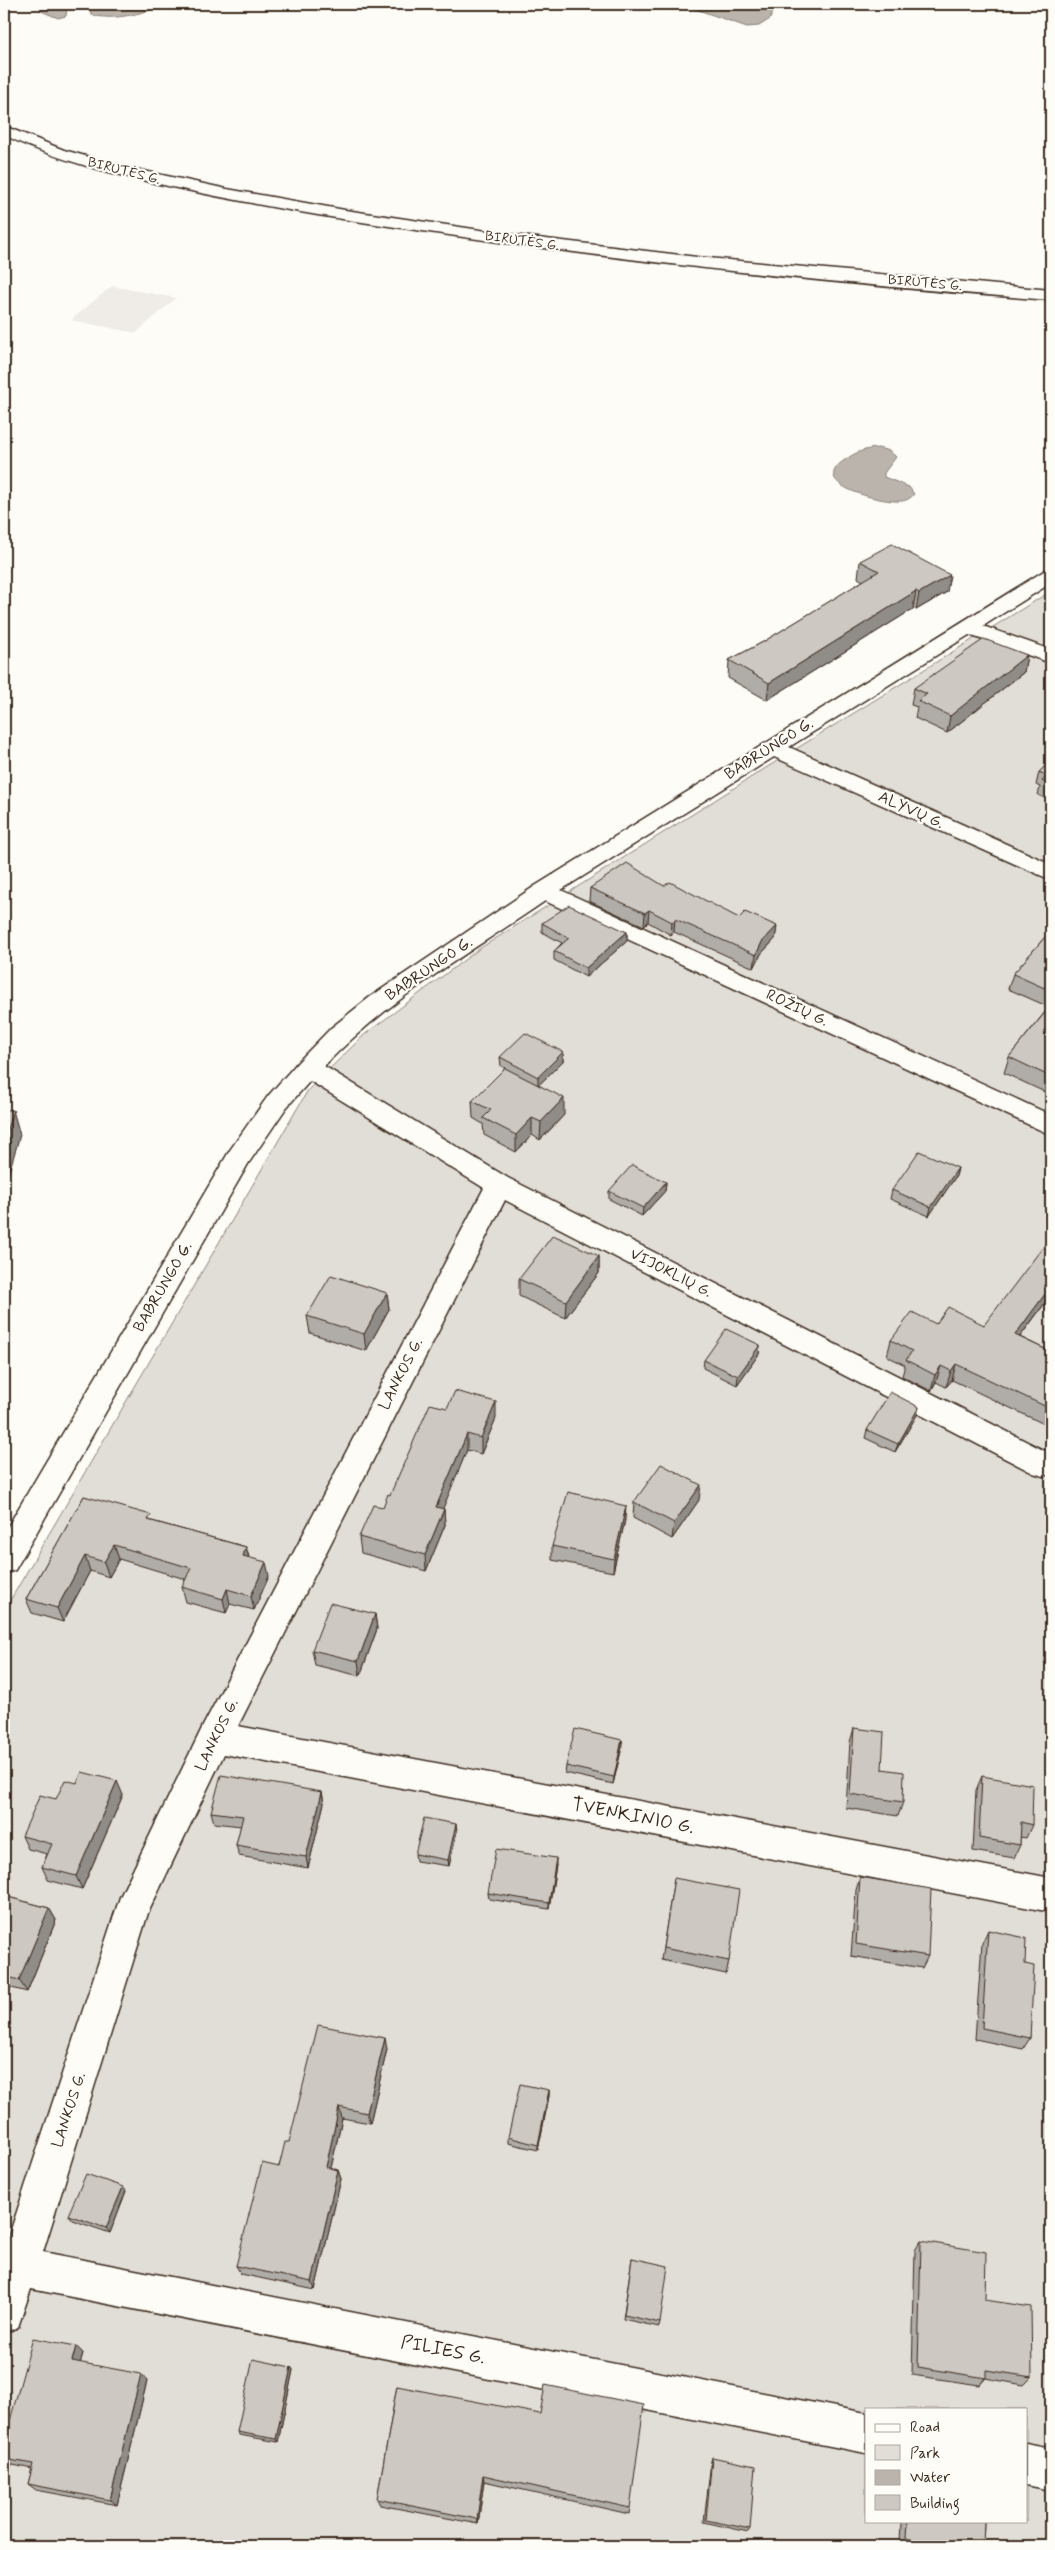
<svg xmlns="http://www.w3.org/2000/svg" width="1055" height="2550" font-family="Mynerve,sans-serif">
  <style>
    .built { fill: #efece7 }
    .green { fill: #e1ded7; stroke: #8e847a; fill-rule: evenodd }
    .water { fill: #bbb4ad; stroke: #887d74 }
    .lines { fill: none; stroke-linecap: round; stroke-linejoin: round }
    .minor-casing { stroke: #3b2a1e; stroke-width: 3 }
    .major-casing { stroke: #3b2a1e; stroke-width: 3 }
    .minor { fill: #fdfcf7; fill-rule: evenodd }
    .major { fill: #fdfcf7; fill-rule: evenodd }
    .wall { fill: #b0aca7; stroke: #3b2a1e }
    .shaded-wall { fill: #908c88; stroke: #3b2a1e }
    .building { fill: #cdc8c2; stroke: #3b2a1e }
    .labels { text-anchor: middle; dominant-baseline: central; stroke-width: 4.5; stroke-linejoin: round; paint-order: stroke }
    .far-street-label { font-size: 14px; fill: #3b2a1e; stroke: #fdfcf7 }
    .street-label { font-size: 16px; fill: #3b2a1e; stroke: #fdfcf7 }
    .near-street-label { font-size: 19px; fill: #3b2a1e; stroke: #fdfcf7 }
  </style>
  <rect width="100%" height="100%" fill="#fdfcf7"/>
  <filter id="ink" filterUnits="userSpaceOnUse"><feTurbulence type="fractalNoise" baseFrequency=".02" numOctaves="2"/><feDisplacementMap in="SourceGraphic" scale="10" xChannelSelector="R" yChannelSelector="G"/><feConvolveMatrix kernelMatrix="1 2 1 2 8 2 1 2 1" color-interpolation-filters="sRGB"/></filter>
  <g filter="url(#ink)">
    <!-- built -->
    <path class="built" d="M112,286L176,298L136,333L71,320Z"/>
    <!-- green -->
    <path class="green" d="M1051,591V2546H4V1611L308,1090L364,1035L479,949L799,747ZM866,2409H1026V2521H866Z"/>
    <!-- water -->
    <path class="water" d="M52,4H76L67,9L66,16L58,18L41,11L42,8Z
      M126,4L163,5C142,14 113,21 92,15L89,9Z
      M681,4H759L773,11L770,19L759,26L747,27Z
      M878,448L890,451L896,457L884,473V477L909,487L914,494C911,498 906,501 901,501C884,503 809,486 842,462C854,453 863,449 878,448Z"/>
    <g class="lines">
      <defs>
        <path id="minor" d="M1051,569V583L983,626L1051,650V663L969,635L789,747L1051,864V880L774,757L561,890L1051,1115V1135L545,901C469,953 387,1000 324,1066L508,1178L1051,1454V1474L1043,1476L1033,1473L505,1200L238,1726L1051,1878V1912L224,1754L148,1913L43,2252L866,2413V2453L31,2289L18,2327L4,2333V2245H6L120,1897L203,1726L484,1188L310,1081L286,1108L248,1164L15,1570L4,1574V1533L230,1150L268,1096L298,1062L331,1028L370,997L535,886L1044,571Z
          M1026,2443L1051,2448V2490L1026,2485Z"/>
        <path id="major" d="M4,126L64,150L121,166L227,189L345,210L521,236L697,257L1051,290V300C828,284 604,259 382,225C312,215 242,202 172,187C115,174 57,161 4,135Z"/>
      </defs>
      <!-- minor casing -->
      <use href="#minor" class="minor-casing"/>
      <!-- major casing -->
      <use href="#major" class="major-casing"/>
      <!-- minor -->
      <use href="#minor" class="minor"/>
      <!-- major -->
      <use href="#major" class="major"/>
    </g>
    <!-- wall -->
    <path class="wall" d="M860,561L947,592L916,610L913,609L767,700L728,678L729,660L763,642L863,581L858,578Z
      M1027,655L1024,672L947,733L915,718L917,707L911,705L914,688Z
      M1051,761V801L1038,795L1040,787L1036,785L1039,772Z
      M664,886L739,918L777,926L775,939L761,954L754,968L674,932L671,935L648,922L644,926L589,901L590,888Z
      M542,923L627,932V941L586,977L554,960V951L562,943L542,932Z
      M1051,930V1095L1004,1073L1009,1057L1049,1007L1008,989L1013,974Z
      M563,1052V1061L539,1085L564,1115L540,1140L532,1135L516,1152L484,1135L483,1124L473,1118L472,1101L505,1068L501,1066L500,1057Z
      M958,1168L956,1176L929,1216L890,1199L892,1190Z
      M666,1182L665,1191L642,1216L609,1199V1191Z
      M599,1256V1273L565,1318L519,1296V1279Z
      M387,1293L389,1309L366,1351L310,1333L307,1316Z
      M1051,1295L1020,1337L1051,1352V1415L1046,1425L952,1380L946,1387L936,1382L931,1391L902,1376L905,1365L887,1356L891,1340L936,1324L984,1325Z
      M760,1345L759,1354L737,1385L703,1368L704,1360Z
      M447,1408L496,1418L481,1454L467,1450L442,1509H444L445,1525L426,1571L361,1553L359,1537L383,1507Z
      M917,1415L895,1452L865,1438L867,1430Z
      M84,1496L152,1521L246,1547L249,1557L269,1576L254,1610L230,1604L226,1613L186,1602L182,1587L185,1579L119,1559L109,1577L90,1571L63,1622L32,1613L26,1599Z
      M699,1500L672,1539L633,1518L634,1502Z
      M625,1520L613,1572L552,1560V1546Z
      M375,1614L377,1629L360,1676L315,1665L312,1650Z
      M854,1728L882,1769L903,1802L898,1816L846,1808L850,1742Z
      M622,1740V1747L613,1784L565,1773L566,1766Z
      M982,1776L1032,1825L1026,1838L1020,1837V1845L1014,1858L973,1851L976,1790Z
      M77,1783L123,1795L82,1889L48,1880L42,1867L47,1854L28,1849L22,1836L56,1799Z
      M322,1792L324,1803L308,1868L239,1856L236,1845L241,1826L214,1823L211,1812Z
      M457,1831L449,1866L416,1861L415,1854Z
      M556,1865L549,1909L489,1899L488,1893Z
      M860,1877L928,1956L922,1968L851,1956L856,1890Z
      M674,1878L729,1961L726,1974L661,1960Z
      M4,1896L49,1908L56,1920L27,1992L4,1986Z
      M988,1930L1025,1964L1030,2038L1023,2049L975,2039L982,1943Z
      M387,2049L370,2123L342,2118L331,2168L338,2170L341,2179L315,2290L241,2274L236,2266L289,2142Z
      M549,2090V2096L538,2150L508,2143V2137Z
      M126,2191L110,2233L72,2220L68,2215Z
      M921,2241L985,2300L1032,2377L1024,2385L985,2378L979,2385L912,2375L915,2250Z
      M632,2258L660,2323L659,2327L623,2319Z
      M76,2346L83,2353L80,2363L147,2381L117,2505L36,2490L28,2484L32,2469L8,2464L4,2461V2442Z
      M291,2367L293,2370L278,2442L239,2435L237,2432Z
      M397,2386L630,2508L629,2514L484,2481L478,2524L380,2505L377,2499Z
      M712,2457L750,2529L748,2532L704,2522L711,2461Z
      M901,2521H984L983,2546H913L900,2543Z"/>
    <!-- shaded-wall -->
    <path class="shaded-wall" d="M950,575L947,592L916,610L919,593Z
      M916,591L913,609L767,700L769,683Z
      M1027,655L1024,672L947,733L950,716Z
      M649,910L648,922L644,926L645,913Z
      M675,919L674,932L671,935L672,922Z
      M777,926L775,939L761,954L754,968L756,955L762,942Z
      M627,932V941L586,977V968Z
      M563,1052V1061L538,1086V1077Z
      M564,1098V1115L540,1140L541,1122Z
      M13,1110L20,1135L4,1189V1139Z
      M532,1118V1135L516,1152V1135Z
      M958,1168L956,1176L929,1216L931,1207Z
      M666,1182L665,1191L642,1216L643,1208Z
      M599,1256V1273L565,1318L566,1301Z
      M1051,1286V1295L1009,1351L1015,1335Z
      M387,1293L389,1309L366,1351L364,1334Z
      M760,1345L759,1354L737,1385L738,1376Z
      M956,1364L952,1380L946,1387L951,1371Z
      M941,1366L936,1382L931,1391L935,1375Z
      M496,1402V1418L481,1454V1438Z
      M919,1407L917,1415L895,1452L898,1444Z
      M1051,1410V1415L1046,1425Z
      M467,1434V1450L437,1523L436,1507Z
      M701,1485L699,1500L672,1539L674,1523Z
      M626,1506L625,1520L613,1572L614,1559Z
      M444,1509L445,1525L426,1571L425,1555Z
      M114,1545L119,1559L109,1577L104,1562Z
      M246,1547L250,1562L243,1556Z
      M85,1556L90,1571L63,1622L57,1608Z
      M266,1562L269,1576L254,1610L251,1596Z
      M227,1589L230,1604L226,1613L223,1599Z
      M375,1614L377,1629L360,1676L358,1661Z
      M622,1740V1747L613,1784L614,1777Z
      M117,1781L123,1795L82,1889L76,1876Z
      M322,1792L324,1803L308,1868L306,1857Z
      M456,1824L457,1831L449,1866L448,1860Z
      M556,1858V1865L549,1909V1903Z
      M49,1908L56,1920L27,1992L19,1980Z
      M385,2038L387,2049L370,2123L367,2113Z
      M549,2090V2096L538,2150V2145Z
      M339,2107L342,2118L329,2177L326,2167Z
      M338,2170L341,2179L315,2290L312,2282Z
      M123,2187L126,2191L110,2233L106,2228Z
      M76,2346L83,2353L79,2368L72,2361Z
      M291,2367L293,2370L278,2442L276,2439Z
      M141,2374L147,2381L117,2505L110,2500Z
      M483,2475L484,2481L478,2524L477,2519Z"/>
    <!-- building -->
    <path class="building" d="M892,544L950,575L919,593L916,591L769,683L729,660L763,642L879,571L860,561Z
      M984,639L1027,655L950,716L918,701L927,694L914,688Z
      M1051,761V786L1042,781L1048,776L1039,772Z
      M627,863L664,886L670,882L739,918L745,912L777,926L762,942L756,955L675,919L672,922L649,910L645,913L590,888Z
      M569,905L627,932L586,968L554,951L569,938L542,923Z
      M1051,930V991L1013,974Z
      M1051,1005V1077L1009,1057Z
      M525,1033L563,1052L538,1077L500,1057Z
      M505,1068L564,1098L541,1122L532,1118L516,1135L483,1118L491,1110L472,1101Z
      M4,1110H13L4,1139Z
      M919,1151L958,1168L931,1207L892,1190Z
      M632,1165L666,1182L643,1208L609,1191Z
      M553,1235L599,1256L566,1301L519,1279Z
      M1046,1243L1051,1245V1286L1015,1335L1051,1352V1409L956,1364L951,1371L941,1366L935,1375L906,1360L912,1351L891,1340L912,1312L936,1324L948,1307L984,1325Z
      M331,1275L387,1293L364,1334L307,1316Z
      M726,1329L760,1345L738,1376L704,1360Z
      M455,1391L496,1402L481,1438L467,1434L436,1507L444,1509L425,1555L359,1537L373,1505L383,1507L388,1494L390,1495L430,1404L447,1408Z
      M890,1392L919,1407L898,1444L867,1430Z
      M661,1464L701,1485L674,1523L634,1502Z
      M568,1492L626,1506L614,1559L552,1546Z
      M84,1496L151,1515L148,1520L246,1547L243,1556L266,1562L251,1596L227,1589L223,1599L182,1587L191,1568L114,1545L104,1562L85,1556L57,1608L26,1599Z
      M330,1603L375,1614L358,1661L312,1650Z
      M854,1728L884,1732L882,1769L904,1772L903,1802L850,1794Z
      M575,1729L622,1740L614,1777L566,1766Z
      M82,1772L117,1781L76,1876L42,1867L52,1844L22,1836L40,1795L56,1799L65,1780L77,1783Z
      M221,1775L322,1792L306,1857L236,1845L243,1816L211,1812Z
      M982,1776L1033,1785L1032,1825L1021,1822L1020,1845L979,1838Z
      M424,1818L456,1824L448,1860L415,1854Z
      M496,1849L556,1858L549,1903L488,1893Z
      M860,1877L931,1889L928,1956L856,1944Z
      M674,1878L739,1890L729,1961L663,1948Z
      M4,1896L49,1908L19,1980L4,1976Z
      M988,1930L1026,1938L1025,1964L1034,1966L1030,2038L982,2028Z
      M318,2025L385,2038L367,2113L339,2107L326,2167L338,2170L312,2282L236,2266L262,2163L279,2167L285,2142H289Z
      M520,2084L549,2090L538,2145L508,2137Z
      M86,2174L123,2187L106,2228L68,2215Z
      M921,2241L986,2252L985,2300L1031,2307L1032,2377L986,2370V2378L918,2367Z
      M632,2258L668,2266L660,2323L624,2315Z
      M33,2338L76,2346L72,2361L141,2374L110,2500L28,2484L33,2464L4,2459V2442Z
      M253,2359L291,2367L276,2439L237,2432Z
      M545,2385L644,2405L630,2508L483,2475L477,2519L377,2499L397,2386L540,2414Z
      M712,2457L755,2466L750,2529L706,2520Z
      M907,2521H984L983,2546H941L906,2538Z"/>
  </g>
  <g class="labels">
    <!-- far-street labels -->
    <g class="far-street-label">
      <text transform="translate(124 171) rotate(14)">BIRUTĖS G.</text>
      <text transform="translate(522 241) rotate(8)">BIRUTĖS G.</text>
      <text transform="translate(925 283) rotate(5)">BIRUTĖS G.</text>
    </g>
    <!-- street labels -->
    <g class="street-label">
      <text transform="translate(769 749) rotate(-32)">BABRUNGO G.</text>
      <text transform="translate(911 810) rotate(24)">ALYVŲ G.</text>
      <text transform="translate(429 969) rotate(-34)">BABRUNGO G.</text>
      <text transform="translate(797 1008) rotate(25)">ROŽIŲ G.</text>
      <text transform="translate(671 1273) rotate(27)">VIJOKLIŲ G.</text>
      <text transform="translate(163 1287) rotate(-60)">BABRUNGO G.</text>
      <text transform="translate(401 1374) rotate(-63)">LANKOS G.</text>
      <text transform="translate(217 1735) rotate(-64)">LANKOS G.</text>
      <text transform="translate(69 2110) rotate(-72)">LANKOS G.</text>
    </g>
    <!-- near-street labels -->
    <g class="near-street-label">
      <text transform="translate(633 1816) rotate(11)">TVENKINIO G.</text>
      <text transform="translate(443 2350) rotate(11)">PILIES G.</text>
    </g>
  </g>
  <!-- margin -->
  <rect width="1055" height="2550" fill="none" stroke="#fdfcf7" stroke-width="20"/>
  <rect x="10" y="10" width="1035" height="2530" fill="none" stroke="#3b2a1e" stroke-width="2" filter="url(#ink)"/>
  <!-- legend -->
  <rect x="865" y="2408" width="162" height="115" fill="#fdfcf7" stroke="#afa8a0"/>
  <rect x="875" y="2424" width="25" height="8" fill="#fdfcf7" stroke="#afa8a0"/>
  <text x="910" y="2432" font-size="15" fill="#3b2a1e">Road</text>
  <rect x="875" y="2445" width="25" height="15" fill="#e1ded7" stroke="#afa8a0"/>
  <text x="910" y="2458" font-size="15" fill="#3b2a1e">Park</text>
  <rect x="875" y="2470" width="25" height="15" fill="#bbb4ad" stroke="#afa8a0"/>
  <text x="910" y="2482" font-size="15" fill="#3b2a1e">Water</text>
  <rect x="875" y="2495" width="25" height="15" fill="#cdc8c2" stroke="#afa8a0"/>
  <text x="910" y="2508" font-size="15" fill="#3b2a1e">Building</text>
</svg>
